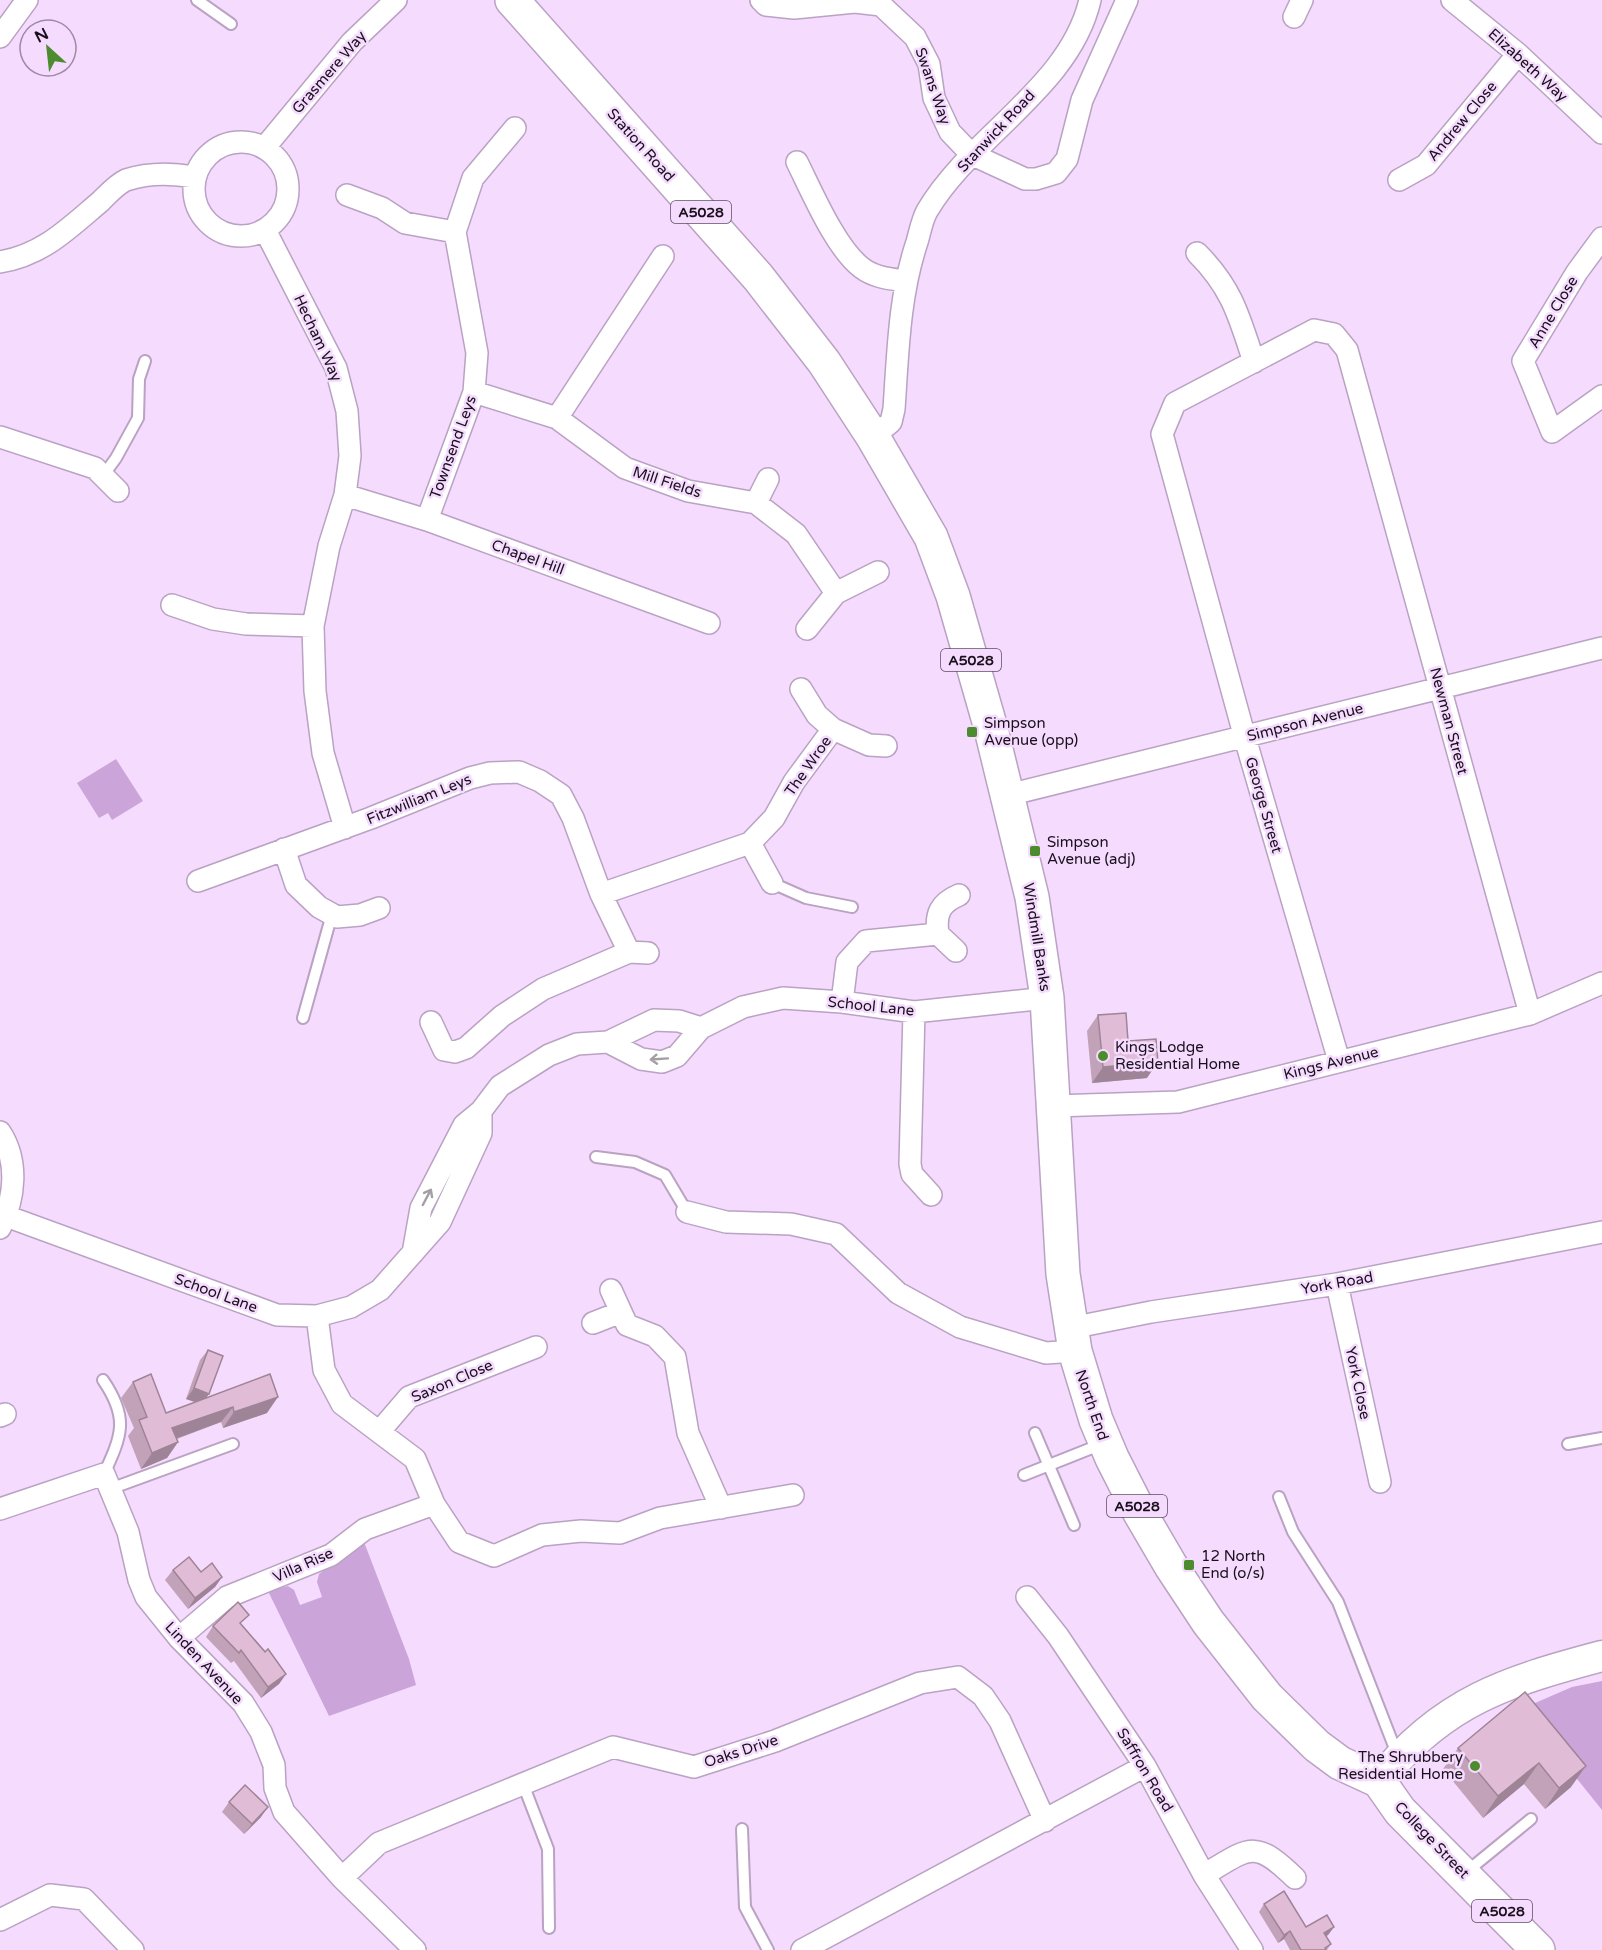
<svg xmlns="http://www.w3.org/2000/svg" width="1602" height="1950" font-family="'Varela Round',sans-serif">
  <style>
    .green { fill: #cba4d9 }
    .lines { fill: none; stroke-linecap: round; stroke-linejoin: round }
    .lane-casing { stroke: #baa2c3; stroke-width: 14 }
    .street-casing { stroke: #baa2c3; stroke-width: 24 }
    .secondary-casing { stroke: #baa2c3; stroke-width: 33 }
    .primary-casing { stroke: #baa2c3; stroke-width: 36 }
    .lane { stroke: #fff; stroke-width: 10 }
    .street { stroke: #fff; stroke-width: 21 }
    .secondary { stroke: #fff; stroke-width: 30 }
    .primary { stroke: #fff; stroke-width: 33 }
    .wall { fill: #c2a2b8 }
    .shaded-wall { fill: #9e8496 }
    .building { fill: #e1bcd6; stroke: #9e8496; stroke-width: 1.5 }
    .oneway { stroke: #a39fa4 }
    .poi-dot { fill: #4d8c2e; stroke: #f5dbfe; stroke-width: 2 }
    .labels { text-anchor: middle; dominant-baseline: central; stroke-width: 5; stroke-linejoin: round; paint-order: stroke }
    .shield { fill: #f5dbfe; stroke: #5b4d60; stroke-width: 1.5 }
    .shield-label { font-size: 14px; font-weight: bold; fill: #19101c }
    .street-label { font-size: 15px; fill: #19101c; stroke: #f5dbfe }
    .poi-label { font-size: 15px; fill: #19101c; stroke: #f5dbfe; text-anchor: start }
  </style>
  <rect width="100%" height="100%" fill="#f5dbfe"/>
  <!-- green -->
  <path class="green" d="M116,759L143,801L112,820L108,813L99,818L77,783Z
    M364,1542L409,1659L416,1685L329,1716L268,1591L288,1586L294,1590L300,1605L322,1597L317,1582L319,1574Z
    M1602,1681V1810L1521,1709L1572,1687Z"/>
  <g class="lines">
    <defs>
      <path id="lane" d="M197,0L231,24
        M103,476L116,458L138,418L139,379L145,361
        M772,883L806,898L852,907
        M303,1018L332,914
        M596,1157L635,1162L665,1175L687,1212
        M103,1380C129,1418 122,1435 104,1474
        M1035,1433L1074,1525
        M1568,1444L1602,1438
        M1024,1475L1102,1444
        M110,1489L233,1444
        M1279,1497L1293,1532L1338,1602L1397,1754
        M523,1784L548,1849L549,1928
        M742,1829L745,1907L768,1950
        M1465,1873L1531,1819"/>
      <path id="street" d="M761,0L766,5L794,8L855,2L881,5L915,37L929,64L934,98L950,132L971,154L1025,179H1036L1056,173L1067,159L1082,100L1127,0
        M1452,0L1518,54L1602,133
        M1294,17L1302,0
        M0,37L27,0
        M194 189a47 47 0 1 1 94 0a47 47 0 1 1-94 0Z
        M265,147L352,42L396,0
        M797,162C812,192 836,249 862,268C875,278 892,279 906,281
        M1399,180L1426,165L1518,54
        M347,195L382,208L405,223L455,232
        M265,230L336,368L347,411L350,456L345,495L329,546L313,626L315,691L323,753L345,828
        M1602,238L1577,272L1523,361L1552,432L1602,396
        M1197,253C1232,288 1239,316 1254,362
        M0,262C43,255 69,228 101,201C108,194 117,184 126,180C147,173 172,173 194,177
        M474,392L557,418L625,468L688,491L756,503L796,534L836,593
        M557,418L663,256
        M0,437L95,468L118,491
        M873,437L891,422L894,409C898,352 899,296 917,242C920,232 922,220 927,211C971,136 1070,87 1090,0
        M345,495L427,520L709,623
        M756,503L768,479
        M427,520L474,392L477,353L455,232L473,178L515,128
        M172,605L213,619L246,624L313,626
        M807,629L836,593L878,572
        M833,729L869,745L886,746
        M1008,795L1602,648
        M750,843L772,883
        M284,849L296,885L319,907L337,917L360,915L379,908
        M198,881L371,818L470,778L490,773L519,772L540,781L561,795L573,818L601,894L629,952
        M601,894L750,843L774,818L794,782L833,729L817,715L801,689
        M938,934L956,951
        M842,1002L847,962L866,941L938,934C935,914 940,903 959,895
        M914,1012L910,1164L912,1174L931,1195
        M431,1022L444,1050L455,1052L466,1048L502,1016L543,989L629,952L648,953
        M608,1042L641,1059L662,1062L677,1056L701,1028L743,1007L783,998L842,1002L914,1012L1047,998
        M1339,1061L1245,738L1162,434L1175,403L1314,330L1334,334L1347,350L1530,1014
        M1054,1106L1178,1102L1530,1014L1602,983
        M0,1132C19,1161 15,1199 0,1228
        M687,1212L726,1222L791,1224L836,1234L898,1293L960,1327L1046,1353L1075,1351
        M6,1216L277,1315L317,1316L351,1307L380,1290L440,1222L481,1133V1111
        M413,1253L421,1208L464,1125L481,1111L500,1086L549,1055L577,1044L608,1042L654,1020L679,1021L701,1028
        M1337,1284L1380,1482
        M611,1290L627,1325L655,1336L675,1357L688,1433L721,1508
        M317,1316L324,1370L342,1404L415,1459L434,1504L459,1542L494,1556L542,1535L581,1531L620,1533L660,1518L793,1495
        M593,1323L621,1312
        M1071,1328L1151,1312L1337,1284L1602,1232
        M0,1416L5,1414
        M379,1432L409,1397L536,1347
        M0,1509L104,1474L128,1532L139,1580L146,1597L179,1638L243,1703L261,1732L274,1765L275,1788L284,1812L342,1878L415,1950
        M1027,1597L1058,1636L1145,1766L1204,1875L1252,1950
        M179,1638L227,1597L331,1555L365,1529L434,1504
        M1204,1875C1250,1847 1255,1839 1295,1878
        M342,1878L379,1843L613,1747L694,1767L775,1741L920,1683L958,1677L983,1696L1000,1721L1045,1821
        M0,1920L50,1895L84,1899L133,1950
        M802,1950L1145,1766"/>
      <path id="secondary" d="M1379,1781C1442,1701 1508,1681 1602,1656"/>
      <path id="primary" d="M512,0L758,277L824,362L873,437L931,537L953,596L990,725L1032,897L1047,998L1063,1274L1075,1351L1096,1420L1112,1458L1140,1513L1171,1566L1208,1622L1267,1697L1317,1746L1340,1763L1379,1781L1400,1811L1538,1950"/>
    </defs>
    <!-- lane casing -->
    <use href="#lane" class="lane-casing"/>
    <!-- street casing -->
    <use href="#street" class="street-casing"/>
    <!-- secondary casing -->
    <use href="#secondary" class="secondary-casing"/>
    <!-- primary casing -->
    <use href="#primary" class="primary-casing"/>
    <!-- lane -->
    <use href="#lane" class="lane"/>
    <!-- street -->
    <use href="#street" class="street"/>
    <!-- secondary -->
    <use href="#secondary" class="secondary"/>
    <!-- primary -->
    <use href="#primary" class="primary"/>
  </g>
  <!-- wall -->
  <path class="wall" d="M1098,1015L1128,1041L1147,1078L1092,1083L1087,1031Z
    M208,1350L209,1394L206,1398L267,1413L223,1428L221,1422L177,1439L178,1442L167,1458L141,1469L128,1436L134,1428L121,1398L133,1382L166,1413L195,1402L186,1399L200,1360Z
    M173,1570L201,1572L222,1577L215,1587L188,1609L165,1580Z
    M242,1625L286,1674L279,1684L261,1698L234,1661L231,1663L206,1637L213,1626Z
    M1525,1692L1571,1787L1545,1809L1524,1784L1483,1818L1443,1769L1458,1748Z
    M229,1802L261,1817L244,1834L222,1812Z
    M1264,1904L1306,1927H1334L1328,1935L1326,1936L1331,1944L1327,1950H1290L1284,1939L1278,1943L1259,1912Z"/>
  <!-- shaded-wall -->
  <path class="shaded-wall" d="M1158,1062L1147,1078L1092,1083L1103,1067Z
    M194,1388L209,1394L201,1404L186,1399Z
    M278,1397L267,1413L223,1428L234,1412Z
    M233,1407L221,1422L161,1444L172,1428Z
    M178,1442L167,1458L141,1469L152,1453Z
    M222,1577L215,1587L188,1609L195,1598Z
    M286,1674L279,1684L261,1698L268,1687Z
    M1539,1763L1524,1784L1483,1818L1498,1796Z
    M1586,1766L1571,1787L1545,1809L1559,1788Z
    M268,1807L261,1817L244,1834L252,1824Z
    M1334,1927L1328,1935L1318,1941L1324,1933Z
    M1290,1931L1284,1939L1278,1943L1284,1935Z"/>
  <!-- building -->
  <path class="building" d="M1126,1013L1128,1041L1156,1039L1158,1062L1103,1067L1098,1015Z
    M208,1350L223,1356L209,1394L194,1388Z
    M151,1374L166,1413L270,1374L278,1397L234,1412L233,1407L172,1428L178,1442L152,1453L139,1420L147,1417L133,1382Z
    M189,1557L201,1572L212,1563L222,1577L195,1598L173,1570Z
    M238,1602L249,1615L240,1623L265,1652L268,1649L286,1674L268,1687L241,1650L239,1653L213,1626Z
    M1525,1692L1586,1766L1559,1788L1539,1763L1498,1796L1458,1748Z
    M245,1785L268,1807L252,1824L229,1802Z
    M1284,1891L1306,1927L1327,1915L1334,1927L1324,1933L1331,1944L1325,1948L1326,1950H1301L1290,1931L1284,1935L1264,1904Z"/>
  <!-- one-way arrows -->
  <defs><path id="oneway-shaft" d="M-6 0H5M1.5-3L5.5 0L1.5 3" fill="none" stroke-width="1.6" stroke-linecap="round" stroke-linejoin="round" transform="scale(1.5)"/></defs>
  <g class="oneway">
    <use href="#oneway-shaft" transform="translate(659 1059) rotate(176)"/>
    <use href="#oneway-shaft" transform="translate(427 1197) rotate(-62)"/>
  </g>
  <!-- markers -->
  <g class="poi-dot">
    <rect x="966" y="726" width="12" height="12" rx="3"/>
    <rect x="1029" y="845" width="12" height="12" rx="3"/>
    <circle cx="1103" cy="1056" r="6"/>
    <rect x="1183" y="1559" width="12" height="12" rx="3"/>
    <circle cx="1475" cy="1766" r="6"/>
  </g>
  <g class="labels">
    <!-- shield labels -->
    <g class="shield">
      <rect x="671" y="201" width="60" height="22" rx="4.5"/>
      <rect x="941" y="649" width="60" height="22" rx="4.5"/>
      <rect x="1107" y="1495" width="60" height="22" rx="4.5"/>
      <rect x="1472" y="1900" width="60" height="22" rx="4.5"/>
    </g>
    <g class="shield-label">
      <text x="701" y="212">A5028</text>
      <text x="971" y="660">A5028</text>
      <text x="1137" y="1506">A5028</text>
      <text x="1502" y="1911">A5028</text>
    </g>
    <!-- street labels -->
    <g class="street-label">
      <text transform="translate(1528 65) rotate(42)">Elizabeth Way</text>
      <text transform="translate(329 72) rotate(-49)">Grasmere Way</text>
      <text transform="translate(933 86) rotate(71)">Swans Way</text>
      <text transform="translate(1462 121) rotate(-50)">Andrew Close</text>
      <text transform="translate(996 131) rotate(-47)">Stanwick Road</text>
      <text transform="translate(641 145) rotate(48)">Station Road</text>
      <text transform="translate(1553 312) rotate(-59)">Anne Close</text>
      <text transform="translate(318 338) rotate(65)">Hecham Way</text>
      <text transform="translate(453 447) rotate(-70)">Townsend Leys</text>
      <text transform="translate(667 482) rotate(18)">Mill Fields</text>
      <text transform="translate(528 557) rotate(20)">Chapel Hill</text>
      <text transform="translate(1449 721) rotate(75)">Newman Street</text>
      <text transform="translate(1305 722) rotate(-14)">Simpson Avenue</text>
      <text transform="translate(808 766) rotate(-55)">The Wroe</text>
      <text transform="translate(419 799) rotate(-22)">Fitzwilliam Leys</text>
      <text transform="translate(1264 805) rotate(74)">George Street</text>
      <text transform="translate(1037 937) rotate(81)">Windmill Banks</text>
      <text transform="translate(871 1006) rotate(6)">School Lane</text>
      <text transform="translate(1331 1063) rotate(-14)">Kings Avenue</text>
      <text transform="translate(1337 1283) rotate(-10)">York Road</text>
      <text transform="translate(216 1293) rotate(20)">School Lane</text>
      <text transform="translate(452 1381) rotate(-23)">Saxon Close</text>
      <text transform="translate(1358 1383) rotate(78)">York Close</text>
      <text transform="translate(1092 1405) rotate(71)">North End</text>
      <text transform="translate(303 1565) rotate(-24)">Villa Rise</text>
      <text transform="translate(204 1663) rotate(47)">Linden Avenue</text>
      <text transform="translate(741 1751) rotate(-18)">Oaks Drive</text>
      <text transform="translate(1145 1770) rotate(59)">Saffron Road</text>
      <text transform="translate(1432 1840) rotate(46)">College Street</text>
    </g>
    <!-- poi labels -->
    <g class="poi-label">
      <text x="984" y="723">Simpson<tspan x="984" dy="17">Avenue (opp)</tspan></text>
      <text x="1047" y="842">Simpson<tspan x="1047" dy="17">Avenue (adj)</tspan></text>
      <text x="1115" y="1047">Kings Lodge<tspan x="1115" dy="17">Residential Home</tspan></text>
      <text x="1201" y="1556">12 North<tspan x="1201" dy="17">End (o/s)</tspan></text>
      <text x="1463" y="1757" text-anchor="end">The Shrubbery<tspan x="1463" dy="17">Residential Home</tspan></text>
    </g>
  </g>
  <!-- north arrow -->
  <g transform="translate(48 48) rotate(333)"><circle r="28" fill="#f5dbfe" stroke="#9d8aa4" stroke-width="1.5"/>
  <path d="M0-4.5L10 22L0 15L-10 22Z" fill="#4d8c2e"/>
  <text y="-9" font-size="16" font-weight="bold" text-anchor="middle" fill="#19101c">N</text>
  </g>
</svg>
